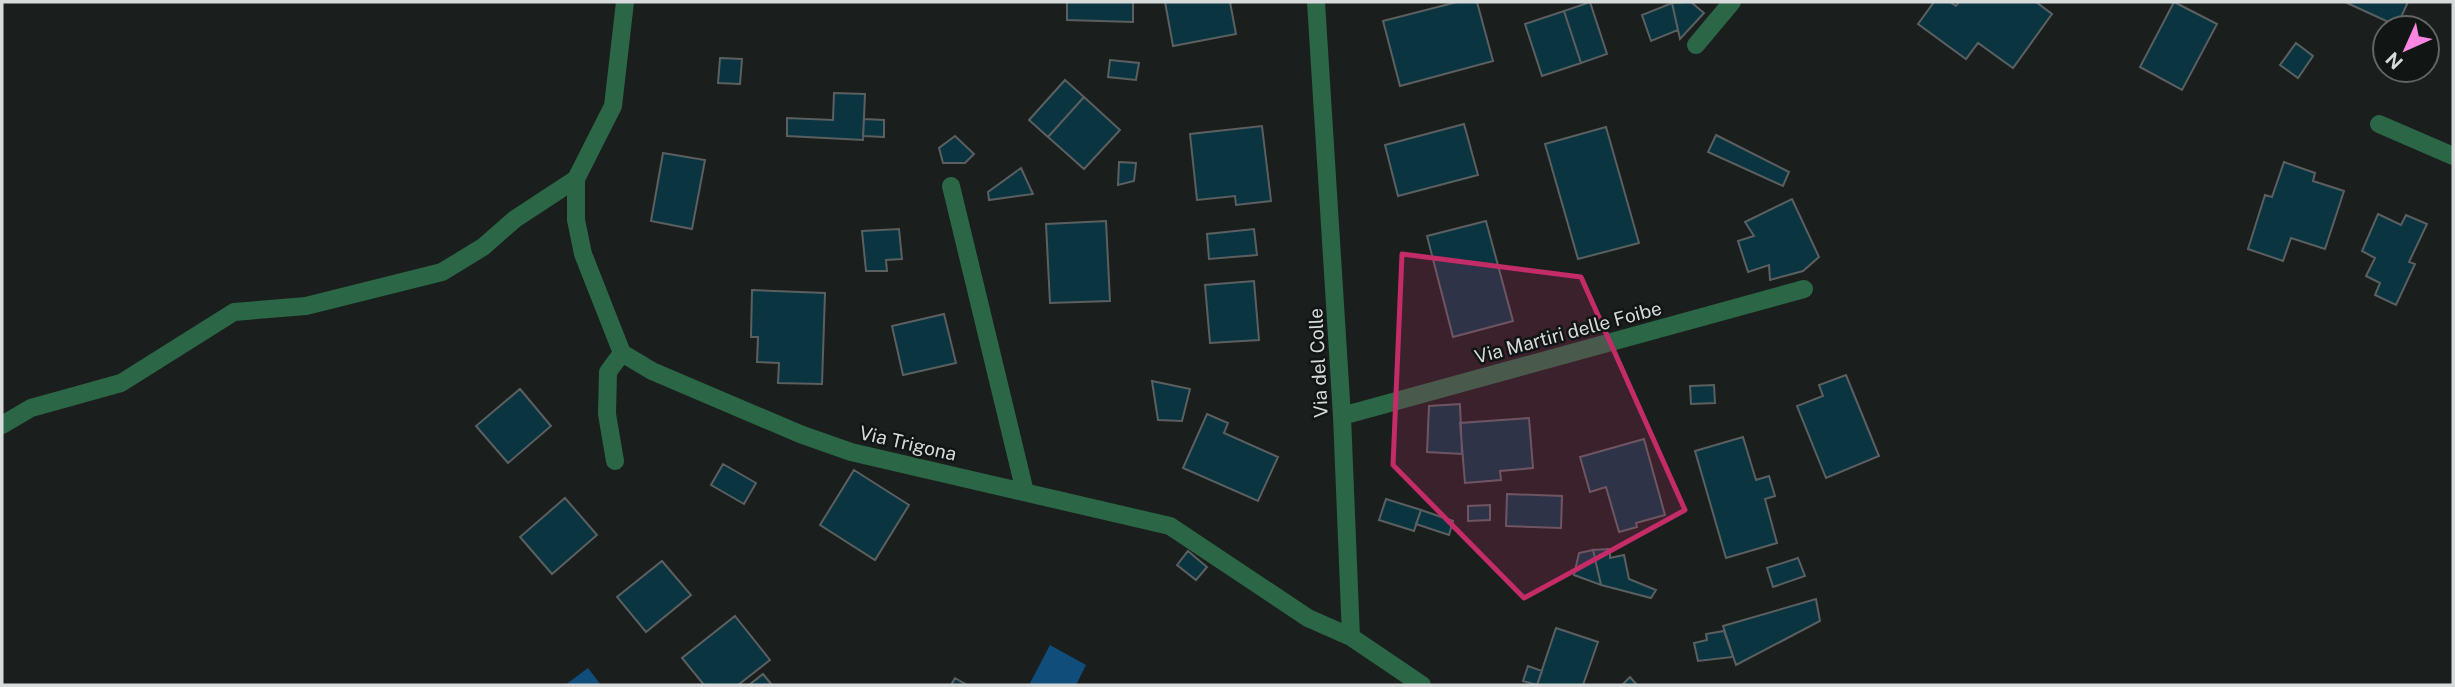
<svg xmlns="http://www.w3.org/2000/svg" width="2455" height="687" font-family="'Public Sans',sans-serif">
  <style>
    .water { fill: #114d7b }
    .building { fill: #0a3540; stroke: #5b5f60; stroke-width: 2 }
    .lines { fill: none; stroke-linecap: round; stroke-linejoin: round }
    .minor { stroke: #2b6646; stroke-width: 18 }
    .marked { fill: #c42c68; fill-opacity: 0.2; stroke: #c42c68; stroke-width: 5; stroke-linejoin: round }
    .labels { text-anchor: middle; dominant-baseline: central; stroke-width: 5; stroke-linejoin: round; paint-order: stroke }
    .street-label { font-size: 19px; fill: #d8dbdb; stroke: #111514 }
  </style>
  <rect width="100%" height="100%" fill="#1a1e1d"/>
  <!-- water -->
  <path class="water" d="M1050,645L1086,665L1076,685H1029Z
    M588,668L601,685H565Z"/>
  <!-- building -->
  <path class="building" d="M1067,2H1133V22L1067,20Z
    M1165,2H1230L1236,34L1173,46Z
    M1457,2H1477L1493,61L1400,86L1383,21Z
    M1590,2L1607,54L1581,63L1564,11Z
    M1691,2L1704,13L1680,39L1672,3Z
    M1934,2H1950L1956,6L1959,2H2036L2052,14L2013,68L1978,43L1966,59L1918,24Z
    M2174,2L2217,24L2182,90L2140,67Z
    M2345,2H2408L2397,26Z
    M1672,3L1678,30L1651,41L1642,15Z
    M1564,11L1581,63L1542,76L1525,24Z
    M2296,43L2313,56L2298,78L2280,65Z
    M720,58L742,59L740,84L718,83Z
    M1110,60L1139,63L1136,80L1108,77Z
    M1065,80L1084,97L1048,137L1029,120Z
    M834,93L865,94L863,140L787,136V118L833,120Z
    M1084,97L1120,130L1084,169L1048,137Z
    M864,119L884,120V137L863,136Z
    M1464,124L1478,175L1398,196L1385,145Z
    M1262,126L1271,201L1236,205L1235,196L1197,200L1190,134Z
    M1606,127L1639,243L1578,259L1545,144Z
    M1716,135L1789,172L1783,186L1708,152Z
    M955,136L974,154L965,163H943L939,148Z
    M663,153L705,160L692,229L651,221Z
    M1119,162L1136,163L1134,181L1118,185Z
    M2284,162L2315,173L2313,181L2344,191L2325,249L2291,238L2283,261L2248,249L2265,195L2272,197Z
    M1021,168L1033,194L989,200L988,192Z
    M1792,199L1819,257L1803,271L1770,280L1769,265L1748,272L1738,241L1754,236L1745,222Z
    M2378,214L2401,225L2406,215L2427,224L2409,262L2415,264L2396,305L2375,295L2380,283L2366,276L2375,258L2362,251Z
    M1106,221L1110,301L1050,303L1046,224Z
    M1486,221L1513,321L1453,337L1427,236Z
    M899,229L902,259L886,260L887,271H866L862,231Z
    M1254,229L1257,255L1209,259L1207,234Z
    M1254,281L1259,340L1210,343L1205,285Z
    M752,290L825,293L822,384L778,383L779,363L757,362L758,337H751Z
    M944,314L956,363L903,375L892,326Z
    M1846,375L1879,456L1826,478L1797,406L1823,396L1819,385Z
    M1152,381L1190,389L1182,421L1158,420Z
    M1714,385L1715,403L1691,404L1690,386Z
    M520,389L551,426L508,463L476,426Z
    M1460,404L1462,454L1427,452L1429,406Z
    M1207,414L1228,423L1224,433L1278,457L1258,501L1183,468Z
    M1529,418L1533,468L1500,471L1501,480L1465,483L1460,423Z
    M1743,437L1756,480L1769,476L1775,496L1765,499L1777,543L1726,558L1695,451Z
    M1644,439L1665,515L1636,523L1637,527L1619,532L1606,487L1590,492L1580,457Z
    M723,464L756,483L744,504L711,485Z
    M854,470L909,505L875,560L820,525Z
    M1507,494L1562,496L1561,528L1506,526Z
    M565,498L597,535L552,574L520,537Z
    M1386,499L1421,510L1414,531L1379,520Z
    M1490,505V520L1468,521V506Z
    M1421,510L1453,521L1449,535L1416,524Z
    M1610,549V558L1624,555L1629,579L1656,590L1651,598L1601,585L1593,550Z
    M1593,550L1601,585L1574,575L1579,553Z
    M1188,551L1207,567L1196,580L1177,565Z
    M1798,558L1805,576L1773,587L1767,568Z
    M662,561L691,595L646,632L617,597Z
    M1816,599L1820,621L1736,665L1723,626Z
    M735,616L770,660L738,685H704L682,658Z
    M1556,628L1598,642L1583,685H1537Z
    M1724,631L1733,657L1698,661L1694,643L1707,640L1706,634Z
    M1528,666L1542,671L1537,685L1523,681Z
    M763,674L772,685H749Z
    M1630,677L1637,685H1622Z
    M955,678L967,685H951Z"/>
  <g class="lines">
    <!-- minor -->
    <path class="minor" d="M625,2L613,106L576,179V220L583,254L622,353L652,371L800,434L851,452L1170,526L1308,618L1351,637
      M1316,2L1342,416L1351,637L1422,685
      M1696,45L1732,2
      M2379,124L2453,156
      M951,186L1025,492
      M1342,416L1804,289
      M2,425L31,408L121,383L234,312L306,306L442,272L483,247L515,219L576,179
      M615,461L607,414L608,372L622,353"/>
  </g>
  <!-- marked area -->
  <path class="marked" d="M1402,254L1581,277L1685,510L1524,598L1393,465Z"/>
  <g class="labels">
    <!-- street labels -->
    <g class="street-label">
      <text transform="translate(1568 332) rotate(-15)">Via Martiri delle Foibe</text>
      <text transform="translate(1318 363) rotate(-93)">Via del Colle</text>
      <text transform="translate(908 443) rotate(13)">Via Trigona</text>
    </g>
  </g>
  <!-- border -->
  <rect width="2455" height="687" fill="none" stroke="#d8dbdb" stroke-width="7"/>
  <!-- north arrow -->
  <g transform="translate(2406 49) rotate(225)"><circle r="33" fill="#111514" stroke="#616464" stroke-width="2"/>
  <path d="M0-5L12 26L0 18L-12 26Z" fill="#fe86e1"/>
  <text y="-10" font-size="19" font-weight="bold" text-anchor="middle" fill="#d8dbdb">N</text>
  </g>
</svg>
